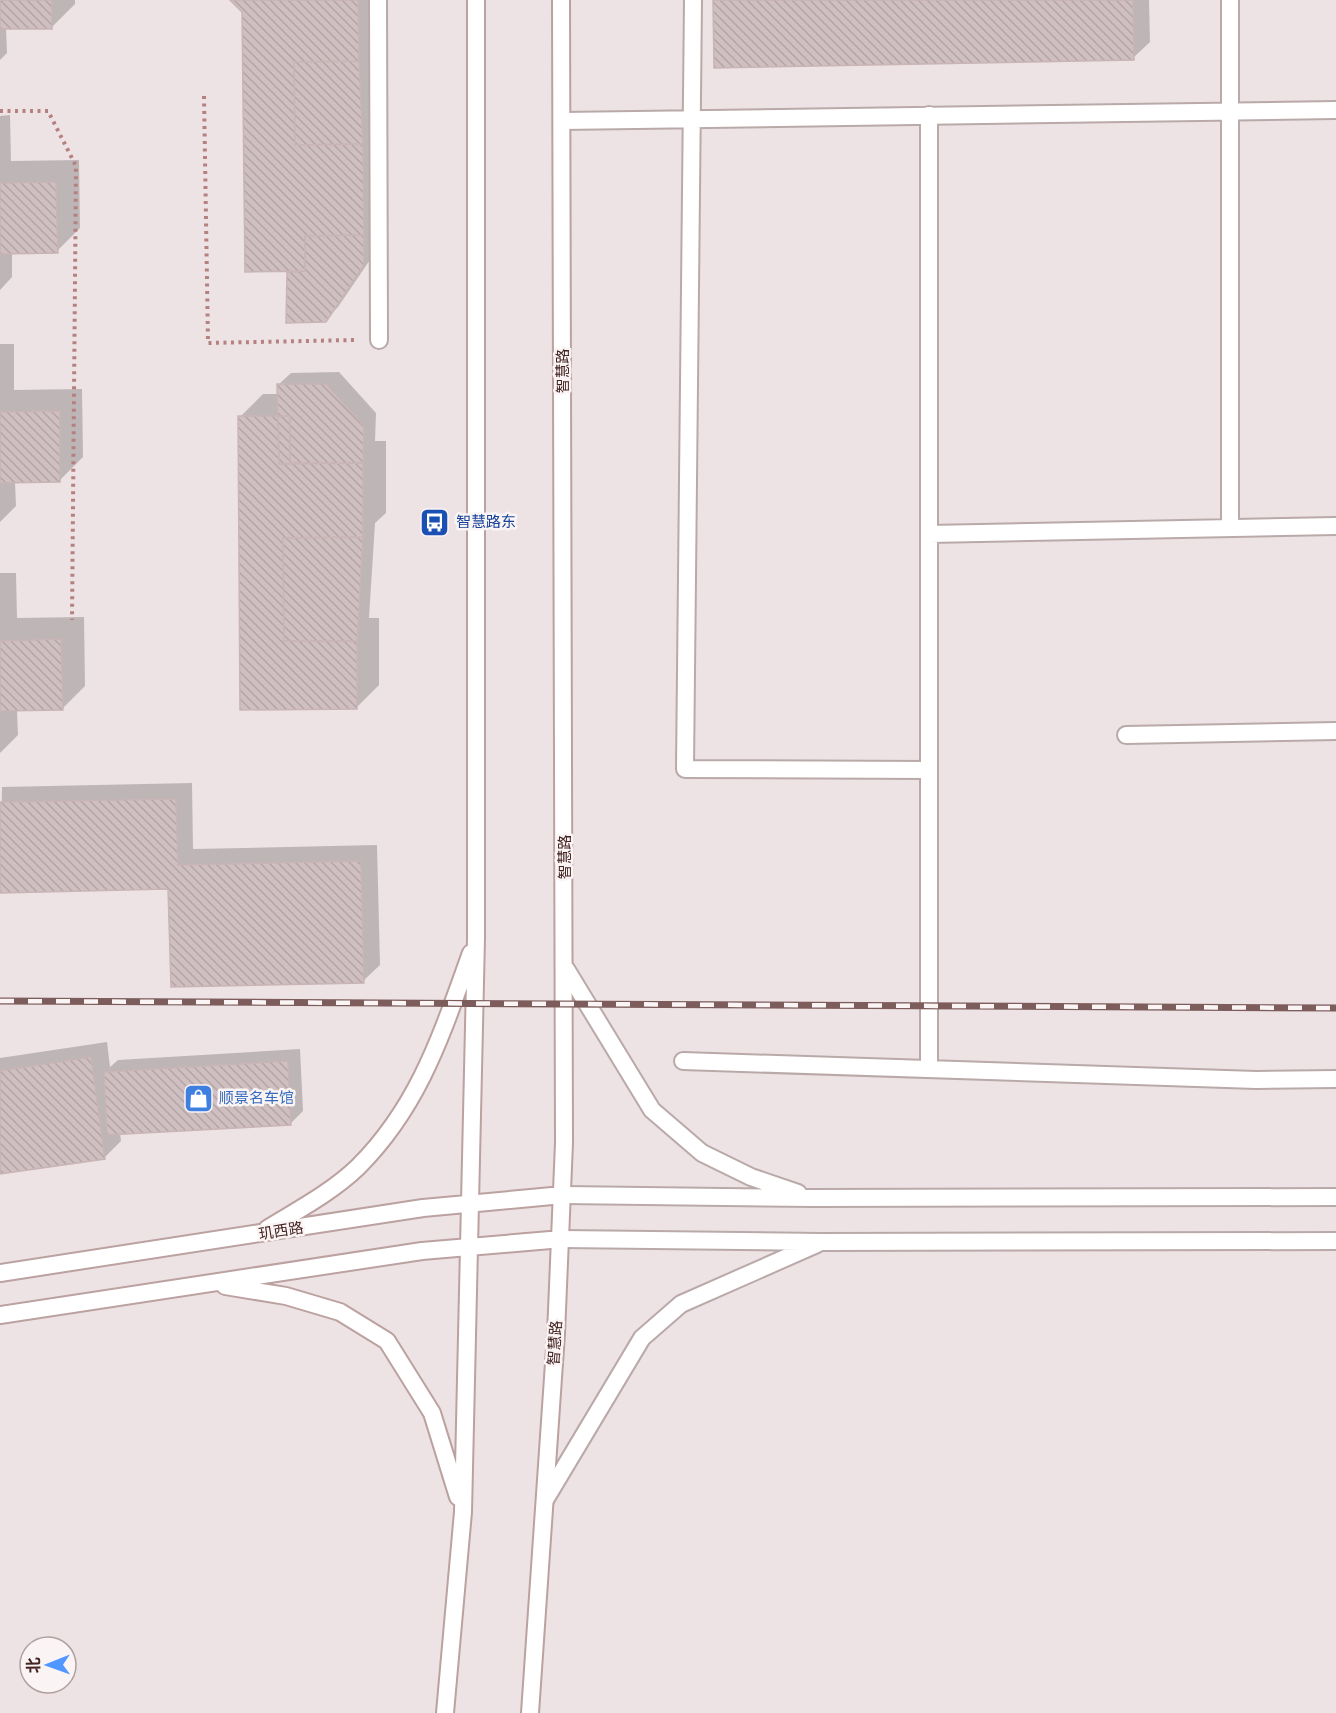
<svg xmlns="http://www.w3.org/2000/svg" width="1336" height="1713" font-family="'Fira Sans','Noto Sans SC',sans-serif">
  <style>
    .shadow { fill: #0003 }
    .building { fill: url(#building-back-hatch); stroke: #c9b4b6; stroke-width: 1.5 }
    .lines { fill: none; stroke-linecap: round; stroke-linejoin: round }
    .service-casing { stroke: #baa9a9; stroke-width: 20 }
    .tertiary-casing { stroke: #baa9a9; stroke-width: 20 }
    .secondary-casing { stroke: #bba1a0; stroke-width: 20 }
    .path { stroke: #b58180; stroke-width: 4; stroke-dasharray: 3 4.5; stroke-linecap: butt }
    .service { stroke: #fff; stroke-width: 16 }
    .tertiary { stroke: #fff; stroke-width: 16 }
    .secondary { stroke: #fff; stroke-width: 16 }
    .rail-casing { stroke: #7d5d5b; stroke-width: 7 }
    .rail { stroke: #faf4f5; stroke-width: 4.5; stroke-dasharray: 14; stroke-linecap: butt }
    .labels { text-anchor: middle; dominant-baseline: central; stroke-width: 5; stroke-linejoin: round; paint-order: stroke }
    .street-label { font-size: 15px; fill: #422320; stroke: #faf4f5 }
    .transit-label { font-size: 15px; fill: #164399; stroke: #faf4f5; text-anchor: start }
    .shop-label { font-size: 15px; fill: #366cbe; stroke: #faf4f5; text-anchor: start }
  </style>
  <defs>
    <pattern id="building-back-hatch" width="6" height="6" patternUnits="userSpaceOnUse" patternTransform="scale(1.5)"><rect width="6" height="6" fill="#cfbfc0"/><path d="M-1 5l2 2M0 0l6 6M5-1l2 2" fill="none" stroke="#b3a4a5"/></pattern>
  </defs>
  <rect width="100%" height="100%" fill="#eee3e4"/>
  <!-- shadow -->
  <path class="shadow" d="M0,0H75V4L52,27L6,28L7,53L0,60Z
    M232,0H381L376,251L338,307L325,320L288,272L290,270L243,11Z
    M714,0H1149L1150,42L1133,58Z
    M10,115L11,161L79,160L80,228L57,251L12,252V277L0,290V116Z
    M0,344H14V390L82,389L83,457L60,480L15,481L16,506L0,522Z
    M339,372L376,413L375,441H386V513L375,523L369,618H379V685L356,708L240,417L263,394H279L278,385L291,373Z
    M0,573H16L17,618L84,617L85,686L62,709L17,710L18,735L0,753Z
    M192,783L193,849L377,845L380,965L363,981L170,888L0,891L2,787Z
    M107,1042L110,1067L118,1060L300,1049L303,1111L291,1123L120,1133L121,1141L105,1157L0,1173V1058Z"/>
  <!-- building -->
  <path class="building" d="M0,0H52V29H0Z
    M230,0H358L359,61L294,62L295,145L363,144L364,235L305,236V271L245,272L242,12Z
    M713,0H1133L1134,60L714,68Z
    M359,61L363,144L295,145L294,62Z
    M56,182L58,253L0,254V183Z
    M364,235V265L326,322L286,323L287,272L305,271V236Z
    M277,384H326L364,426L363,463L279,464Z
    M60,411V482L0,483V412Z
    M238,416H290V463H363V537L283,538L284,641H357V709L240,710Z
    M363,537L357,641H284L283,538Z
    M61,639L63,710L0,711V641Z
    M176,799L178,865L361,861L364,983L171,987L168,889L0,893V802Z
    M91,1057L105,1159L0,1174V1071Z
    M288,1061L291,1125L107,1135L104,1072Z"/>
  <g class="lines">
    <defs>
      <path id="service" d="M378,0L379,340
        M693,0L685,769L929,770
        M1230,0V528
        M929,115V1069
        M562,121L1336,110
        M929,534L1336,526
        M1126,735L1336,731
        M683,1061L1256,1080L1336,1079"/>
      <path id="tertiary" d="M566,969L652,1110L702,1153L751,1177L798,1193
        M563,1195L813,1198L1336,1197
        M562,1239L821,1242L1336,1241
        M545,1500L642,1338L681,1304L817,1244"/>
      <path id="secondary" d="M267,1229C298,1210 332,1192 358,1167C420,1105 442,1033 471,953
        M0,1273L423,1208L563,1195
        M225,1286L286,1296L340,1312L387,1341L432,1413L458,1497
        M0,1315L422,1251L562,1239
        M445,1713L463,1512L476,938V0
        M530,1713L556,1334L564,1143L561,0"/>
    </defs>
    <!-- service casing -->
    <use href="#service" class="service-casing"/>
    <!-- tertiary casing -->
    <use href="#tertiary" class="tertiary-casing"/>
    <!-- secondary casing -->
    <use href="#secondary" class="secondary-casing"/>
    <!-- path -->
    <path class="path" d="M204,96L208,343L354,340
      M0,111H48L76,166L72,620"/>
    <!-- service -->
    <use href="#service" class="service"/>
    <!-- tertiary -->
    <use href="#tertiary" class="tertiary"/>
    <!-- secondary -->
    <use href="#secondary" class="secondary"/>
    <defs>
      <path id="rail" d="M0,1001L1336,1008"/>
    </defs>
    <!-- rail casing -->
    <use href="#rail" class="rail-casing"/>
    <!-- rail -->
    <use href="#rail" class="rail"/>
  </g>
  <!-- icons -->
  <defs>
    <symbol id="bus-square" viewBox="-11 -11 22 22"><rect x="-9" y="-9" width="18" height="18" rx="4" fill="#1a4fb4" stroke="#faf4f5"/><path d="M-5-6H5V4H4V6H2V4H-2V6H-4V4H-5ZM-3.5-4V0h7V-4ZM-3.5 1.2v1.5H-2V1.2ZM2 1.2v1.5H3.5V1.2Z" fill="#fff"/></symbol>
    <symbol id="shop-square" viewBox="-11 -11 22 22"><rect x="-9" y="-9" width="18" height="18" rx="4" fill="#3f7fe0" stroke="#faf4f5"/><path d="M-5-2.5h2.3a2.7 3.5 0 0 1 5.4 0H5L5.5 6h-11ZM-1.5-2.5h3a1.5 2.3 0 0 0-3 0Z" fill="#fff"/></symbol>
  </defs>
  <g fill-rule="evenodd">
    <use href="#bus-square" x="418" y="506" width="33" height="33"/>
    <use href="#shop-square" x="182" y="1082" width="33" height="33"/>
  </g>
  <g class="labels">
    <!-- street labels -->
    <g class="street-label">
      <text transform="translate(563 371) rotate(-90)">智慧路</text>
      <text transform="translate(565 857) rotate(-90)">智慧路</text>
      <text transform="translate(281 1231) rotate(-9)">玑西路</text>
      <text transform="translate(555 1343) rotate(-86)">智慧路</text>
    </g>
    <!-- transit labels -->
    <g class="transit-label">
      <text x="456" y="522">智慧路东</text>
    </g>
    <!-- shop labels -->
    <g class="shop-label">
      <text x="219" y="1098">顺景名车馆</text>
    </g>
  </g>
  <!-- north arrow -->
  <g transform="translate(48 1665) rotate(269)"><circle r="28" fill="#faf4f5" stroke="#b0a0a0" stroke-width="1.5"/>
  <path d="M0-4.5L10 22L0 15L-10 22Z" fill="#5097ff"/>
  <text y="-9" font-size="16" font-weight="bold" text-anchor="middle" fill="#422320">北</text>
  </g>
</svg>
